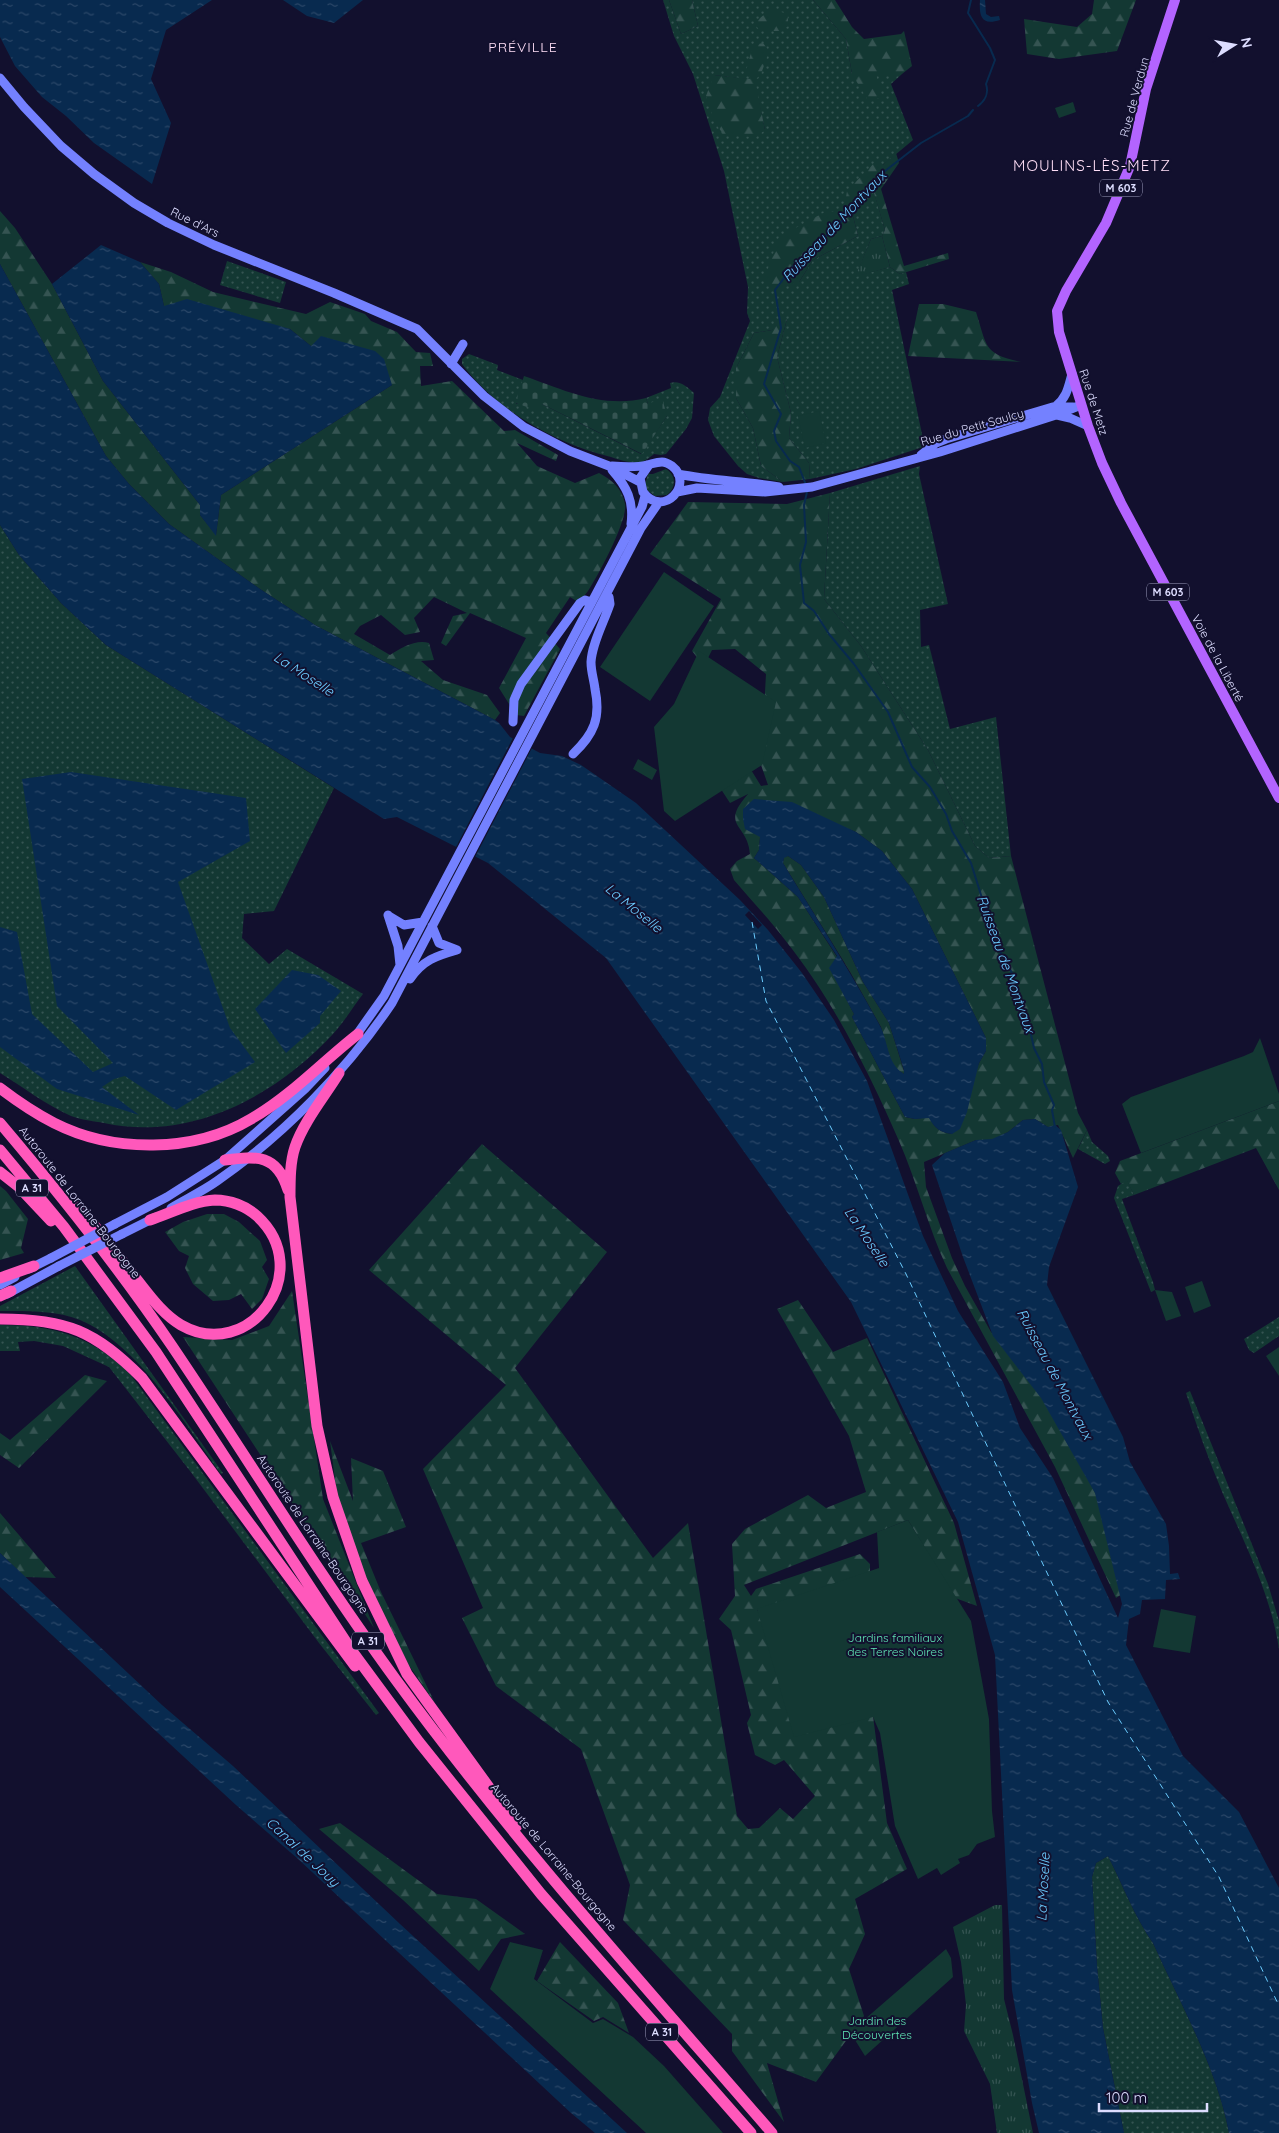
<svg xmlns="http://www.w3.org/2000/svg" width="1279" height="2133" font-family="Quicksand,sans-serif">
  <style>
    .grass { fill: url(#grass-dots); fill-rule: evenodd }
    .forest { fill: url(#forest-firs); fill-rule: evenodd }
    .cemetery { fill: url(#cemetery-stones) }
    .park { fill: url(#park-tufts) }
    .garden { fill: #133833 }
    .water { fill: url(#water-ripples); fill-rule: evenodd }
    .pier { fill: #12102e }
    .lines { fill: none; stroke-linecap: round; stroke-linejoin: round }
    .stream { stroke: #082a4f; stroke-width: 2 }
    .ferry { stroke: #6bccff; stroke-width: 1; stroke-dasharray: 6 5; stroke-linecap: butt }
    .secondary { stroke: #7481ff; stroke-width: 9 }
    .primary { stroke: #b364ff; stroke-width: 10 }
    .motorway { stroke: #ff58bb; stroke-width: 11 }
    .secondary-bridge { stroke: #7481ff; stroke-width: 9 }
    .labels { text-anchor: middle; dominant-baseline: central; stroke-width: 4; stroke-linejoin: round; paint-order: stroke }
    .shield { fill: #12102e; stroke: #a0a0c0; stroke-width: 1 }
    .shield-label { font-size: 11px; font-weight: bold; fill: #ddf }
    .street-label { font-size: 12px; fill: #ddf; stroke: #12102e }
    .park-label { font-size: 12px; fill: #61e7b6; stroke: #12102e }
    .neighbourhood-label { font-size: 14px; letter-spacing: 1px; fill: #ffdff7; stroke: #12102e }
    .water-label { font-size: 14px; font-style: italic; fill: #6bccff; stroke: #12102e }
    .quarter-label { font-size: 15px; letter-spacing: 1px; fill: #ffdff7; stroke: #12102e }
  </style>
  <defs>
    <pattern id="grass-dots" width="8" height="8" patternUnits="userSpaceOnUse" patternTransform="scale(1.25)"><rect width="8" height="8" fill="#133833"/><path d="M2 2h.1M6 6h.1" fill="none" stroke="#355452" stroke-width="1.8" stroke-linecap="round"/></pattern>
    <pattern id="forest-firs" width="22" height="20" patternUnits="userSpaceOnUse" patternTransform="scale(1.25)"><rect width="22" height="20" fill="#133833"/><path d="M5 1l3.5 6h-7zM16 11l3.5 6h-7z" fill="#355452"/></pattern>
    <pattern id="cemetery-stones" width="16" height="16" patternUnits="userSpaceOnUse" patternTransform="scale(1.25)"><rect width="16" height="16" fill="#133833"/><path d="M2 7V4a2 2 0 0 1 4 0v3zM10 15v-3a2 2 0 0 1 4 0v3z" fill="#355452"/></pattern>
    <pattern id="park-tufts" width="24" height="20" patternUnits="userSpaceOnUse" patternTransform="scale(1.25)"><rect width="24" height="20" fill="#133833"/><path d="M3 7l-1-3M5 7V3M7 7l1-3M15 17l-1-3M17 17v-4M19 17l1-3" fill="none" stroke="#355452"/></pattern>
    <pattern id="water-ripples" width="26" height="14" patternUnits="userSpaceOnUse" patternTransform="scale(1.25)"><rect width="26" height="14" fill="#082a4f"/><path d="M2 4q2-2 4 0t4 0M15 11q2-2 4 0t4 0" fill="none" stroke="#2c4869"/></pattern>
  </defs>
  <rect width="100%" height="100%" fill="#12102e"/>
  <!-- grass -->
  <path class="grass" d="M663,0H669L681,34L698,26L692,0H813L846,39L852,74H902L891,84L913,140L883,165L844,212H825L799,282L813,260L858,236L853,216L866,193L874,192L885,230L882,236L871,239L856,276L890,267L900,274L906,272L909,284L892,290L923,439V447L856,469L810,479L809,463L789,438L791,413L777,357L787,319L772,330L754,333L736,368V398L753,428L761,466L783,482L759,478L747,474L738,466L714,436L708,420L710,408L720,397L750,321L747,313L748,287L724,171L693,74L674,36ZM714,75L754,80L765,130Z
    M227,261L286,282L280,303L220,285Z
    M469,354L498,365L497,370L523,380L516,404H542L641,454L667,416L648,404L646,398L671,388L670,383C680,380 687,387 694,393L692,418L686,429L666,454L661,455L654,454C651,456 646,461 641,462C632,464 620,460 611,457C556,444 496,410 462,364V359Z
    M920,466L919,474L948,604L920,610L921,647L929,645L950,729L996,717L1011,856L989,858L975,846L928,750L861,646L824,599L830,493Z
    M666,469C677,476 676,487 667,495L655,496L647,490L645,484L648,474H653Z
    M0,525L19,555L61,603L106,645L334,788L274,911L244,914L242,938L269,964L287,949L363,994C353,1007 344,1022 333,1034C276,1096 190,1142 104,1123C94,1121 81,1120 71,1116C46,1105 23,1087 0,1073Z
    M1087,1130L1092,1142L1108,1156L1110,1161L1105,1164L1078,1149Z
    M1127,1180L1134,1195L1122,1199L1153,1282L1155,1290L1151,1292L1114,1198L1118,1186Z
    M75,1266L223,1473L221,1474C184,1423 139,1345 80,1320C55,1310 26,1311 0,1311V1306Z
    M1279,1317V1336L1254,1353L1249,1350L1244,1339Z
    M0,1325C54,1325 91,1336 130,1374L379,1713L376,1715L319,1643L190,1471L109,1367L63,1346L34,1341L18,1342L20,1351H0Z
    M1190,1391L1268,1584L1279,1621V1649C1271,1595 1245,1544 1223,1494C1209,1461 1197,1427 1186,1393Z
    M1108,1856C1123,1885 1134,1916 1153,1943C1180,2003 1217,2068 1229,2133H1124L1103,2028L1097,1966L1092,1877L1096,1863Z"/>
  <!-- forest -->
  <path class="forest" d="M669,0H692L698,26L681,34Z
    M813,0H835L852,27L864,39L901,34L904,31L912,66L902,74H876L882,97L869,102L852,74L846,39Z
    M1094,0H1136L1117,51L1059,59L1027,54L1024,19L1077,27L1092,14Z
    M771,9L788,14V26L780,31H760L754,23Z
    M763,43L769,51L761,74L755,80L765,130L756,137L724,135L715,123L706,96L714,75L751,79L746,71L753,45Z
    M896,153L899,163L881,189L904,266L948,253L949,259L900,274L890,267L882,236L885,230L874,193H866L853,216L858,236L813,260L799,282L775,290L764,280L779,237L825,212L844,211L847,191L875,162L883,165Z
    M0,211L15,228L52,284L103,381L200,505V515L216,535L221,495L392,385L311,346L290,329L164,306L159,284L140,262L171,272L213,292L306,314L330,302L365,314L371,321L397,332L416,352L430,353L433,366H420L421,386L452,381L504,431L515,430L558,455L556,461L517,443L537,466L575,483L599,473C612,480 622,488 625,504C628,520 598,576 588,591C585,595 581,599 578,602L570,597L546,633L560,649L524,716L516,715L499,688L526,638L470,613L446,646L441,643L453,616L467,613L434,597L414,618L420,632L405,635L381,615L360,626L354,634L390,655C401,648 416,639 429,643L434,660L421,661L443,680L487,695L500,713L495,720L315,625L260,589L169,524L129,484L106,456L0,264Z
    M919,304H943L976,312C987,346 983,354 1021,362L908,356Z
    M782,318L787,319L777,357L791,413L789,438L809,463L810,479L783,482L761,466L753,428L736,398V368L754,333L772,330Z
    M830,493L824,599L861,646L928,750L975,846L989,858L1011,856L1078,1113L1087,1130L1073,1158L1058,1125L1048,1127L1035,1119L1023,1120L1008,1132L992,1140H976L924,1162L926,1187L952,1258L965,1286L991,1332L1041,1378L1101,1469L1122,1594L1116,1598L1055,1467L947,1268C928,1227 917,1182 899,1141C868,1070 833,1000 785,940C769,919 751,900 734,880L730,869L737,861L750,854C748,823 719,827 748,794L730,803L717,783L748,765L761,786L768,785L761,765L766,674L735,649L712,650L704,666L692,651L721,599L650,554L688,502L787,504ZM829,821L856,832L882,851L912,889L986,1038V1051L979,1063L952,1134C940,1132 935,1129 929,1117L915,1119L905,1117L852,1017L854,1014L830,968L837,957L798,897L754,858L759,850L760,837Z
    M788,856L801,865L824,897L863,982L889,1023L904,1071V1074L896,1069L891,1062L881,1027L849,970L783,863L784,857Z
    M1279,1101V1190L1256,1148L1134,1195L1127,1181L1121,1184L1115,1173L1120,1161Z
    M482,1144L607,1252L515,1368L653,1558L688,1523L737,1816L748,1829L759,1828L780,1808L793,1819L815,1796L784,1760L775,1765L755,1755L747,1723L751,1715L731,1630L719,1619L735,1596L732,1544L745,1529L808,1495L826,1508L866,1492L849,1436L777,1309L798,1300L833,1352L867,1338L954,1523L977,1606L955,1598L908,1520L744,1585L751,1596L756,1589L860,1554L870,1564V1573L757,1610L873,1716L887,1823L907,1869L855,1899L865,1934L849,1969L864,2016L816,2082L767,2063L784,2122L732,2051V2034L623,1920L630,1885L581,1749L496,1686L462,1618L483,1608L423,1469L506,1385L369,1270Z
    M0,1186L6,1191L28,1219L21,1248L24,1253L0,1260Z
    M207,1214H224L239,1222L260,1241L267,1260L262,1267L269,1279L262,1299L252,1309L241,1294L229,1300L213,1301L193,1284L185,1268L189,1256L179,1251L165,1232L183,1222Z
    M292,1291L323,1499L374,1628L183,1337L232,1340L269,1326Z
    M85,1375L107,1381L19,1468L0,1455V1433L10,1440Z
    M330,1441L353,1501L351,1458L383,1471L406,1527L361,1543L381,1592L435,1703L408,1664L368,1584L337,1495Z
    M0,1513L56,1578L25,1577L0,1553Z
    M340,1823L437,1894L476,1899L525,1934L501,1939L479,1971L403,1900L319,1829Z
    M560,1942L618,2003L629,2033L603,2017L594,2021L537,1981Z"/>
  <!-- cemetery -->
  <path class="cemetery" d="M524,376C564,390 603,409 646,398L648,404L662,398L667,416L642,454L542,404L539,411L515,403Z"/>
  <!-- park -->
  <path class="park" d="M882,236L890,267L855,277L871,239Z
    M995,1905H1002L1004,1999L1013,2035L1033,2133H997L990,2084L964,2031L966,2005L961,1962L953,1927Z"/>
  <!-- garden -->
  <path class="garden" d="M1073,102L1076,112L1059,118L1055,108Z
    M819,411L826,443L805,448L798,416Z
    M664,572L714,606L650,701L600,667Z
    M699,651L776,702L762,765L675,821L664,811L654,727L674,704Z
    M638,759L657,770L652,780L633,769Z
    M1260,1038L1279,1094V1101L1141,1153L1122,1104L1131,1097L1244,1056L1253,1052Z
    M1202,1281L1211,1306L1194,1313L1185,1287Z
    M1155,1290L1172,1292L1181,1316L1166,1321Z
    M1279,1347V1376L1266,1356Z
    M908,1520L971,1621L989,1719L992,1811L995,1837L977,1844L969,1855L958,1859L960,1863L941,1875L937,1868L918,1879L895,1826L880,1733L873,1717L794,1737L757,1609L879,1568L877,1532Z
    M1161,1609L1196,1616L1190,1653L1153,1647Z
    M510,1942L543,1950L534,1979L593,2023L603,2019L633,2037L664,2066L723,2133H646L490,1989Z
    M946,1949L951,1958L953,1977L865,2056L850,2032Z"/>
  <!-- water -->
  <path class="water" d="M0,0H212L166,30L151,79L171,123L152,184L94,143L66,116L42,97L15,66L0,37Z
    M283,0H363L334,23L307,16Z
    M980,0H985L986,14L991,17L999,16L1000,20C981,26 979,16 980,0Z
    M101,245L140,262L159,284L164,306L187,299L290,329L311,346L321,336L375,351L384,359L392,385L221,495L216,536L200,515V505L103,381L52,284Z
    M0,264L106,456L129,484L169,524L260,589L315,625L495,720L499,723L510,737L540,753L562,756L581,765L636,803L740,900L768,930L802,973L834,1020L867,1081L923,1236L958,1311L1003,1382L1020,1428L1053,1478L1118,1618L1122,1604L1095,1493L1041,1398L993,1336L963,1257L932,1165L945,1153L976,1140L992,1139L1008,1132L1023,1120L1035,1119L1048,1127L1055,1125L1061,1130L1078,1187L1049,1267L1047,1285L1123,1437L1130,1462L1166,1524L1169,1546L1170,1574L1178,1573L1180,1579L1166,1580L1165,1599L1142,1600L1140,1614L1129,1619L1126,1645L1183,1756L1239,1812L1279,1888V2133H1229C1217,2068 1180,2003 1153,1943C1134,1916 1123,1885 1108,1856L1096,1863L1092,1877L1097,1966L1103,2028L1124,2133H1039L1032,2103L1012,1990L995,1655L958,1522L851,1302L606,958L488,863L397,817L384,819L106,645L61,603L19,555L0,525Z
    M71,772L246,798L250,841L178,882L230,1028L255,1062L176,1110L125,1076L114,1079L102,1087L139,1115L57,1089L0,1047V927L17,932L32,1014L93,1072L113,1063L57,1006L22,779Z
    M754,799L792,802L856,832L882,851L912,889L986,1038V1051L979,1063L967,1112L960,1129L952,1134C940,1132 935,1129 929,1118L915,1119L905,1117L852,1017L854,1014L829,968L837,956L798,897L754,858L759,850L760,837L745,829L743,819V809ZM788,856L801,865L824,897L863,982L889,1023L904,1070V1074C886,1063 889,1041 879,1024C849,969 815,916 783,863L784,858Z
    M292,970L318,975L341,991L320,1016V1023L286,1053L255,1009Z
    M0,1553L162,1705L233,1766L400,1924L627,2133H595L571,2113L297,1858L236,1805L0,1587Z"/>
  <!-- pier -->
  <path class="pier" d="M514,736L533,746L474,859L455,849Z
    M749,911L762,925L758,929L745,915Z"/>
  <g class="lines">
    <!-- stream -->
    <path class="stream" d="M971,0L968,13L990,48L995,60L986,84C989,93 985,101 978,106
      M806,485L799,467L790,461L776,441L774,431L781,414L764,384L781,328L775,290L794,265L839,224L885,171L921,143L968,116L973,110
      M807,492L804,505L806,542L800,565L804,603L814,611L829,634L854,664L888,712L912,767L930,787L946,814L952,831L971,863L997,946L1012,973L1015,988L1027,1017L1034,1048L1042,1064L1044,1082L1054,1105L1052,1110L1055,1127"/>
    <!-- ferry -->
    <path class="ferry" d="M752,922L766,1001L906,1274L1108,1702L1219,1877L1279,2006"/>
    <!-- secondary -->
    <path class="secondary" d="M0,78L24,107L61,146L94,174L134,203L168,223L214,245L334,293L417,329L484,396L524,427L570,451L609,466L640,482
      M451,364L463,344
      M1056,406C1067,397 1068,388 1072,374
      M1057,415L1070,418L1088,426
      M921,455L936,443L946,439L1056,406L1073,407
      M612,466C623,467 635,468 647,465C652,464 656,462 662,462C665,462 669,464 672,466C695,484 663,519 643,492L640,478L649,465
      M612,470C627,487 634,501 631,524
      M678,474C712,481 745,481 779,487
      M677,492L697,488L765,492L812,487L940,452L1056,415L1081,405
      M513,722L514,700L521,684L580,603L585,600L591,602
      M573,754C594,734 601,718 595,689C594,680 591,672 591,662C592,643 604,622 610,604L609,597L606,595
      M388,915L398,946L400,965
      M389,916L404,925L423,922
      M432,926L439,943L457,950
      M410,979C423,960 436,956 457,950
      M355,1037L384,996L642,507L645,496
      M171,1208C186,1199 203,1191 217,1181C284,1135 347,1070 392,1003L641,528L659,502
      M115,1224L167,1197L225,1160L305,1089L325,1068
      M122,1234L156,1217
      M29,1269L51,1258
      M0,1285L15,1277
      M7,1294L59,1266"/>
    <!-- primary -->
    <path class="primary" d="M1175,0L1146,89L1130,166L1106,223L1066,291L1057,311L1059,332L1088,426L1102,463L1121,503L1279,798"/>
    <!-- motorway -->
    <path class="motorway" d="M339,1073C325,1096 304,1121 295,1147C290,1162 290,1180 290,1197L317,1426L333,1497L362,1581L407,1674L517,1826
      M0,1088C17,1101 35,1113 54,1123C113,1153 194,1153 251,1119C291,1096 322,1062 358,1034
      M0,1123C61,1195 119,1268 172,1346C247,1457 317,1572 396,1680C512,1839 644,1985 772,2133
      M0,1150L64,1227L156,1352L352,1651L419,1742L541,1894L751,2133
      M225,1160C257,1156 277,1154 288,1190
      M0,1172L19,1187L51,1221
      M75,1202C95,1226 115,1251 134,1276C148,1293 161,1313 181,1325C249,1364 317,1271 257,1216C246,1206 230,1200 215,1200C193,1201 171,1213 150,1220
      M0,1278L34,1266
      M0,1296L11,1291
      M0,1319C67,1319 95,1331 142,1378L355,1666"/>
    <!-- secondary-bridge -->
    <path class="secondary-bridge" d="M51,1258L115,1224
      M59,1266L122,1234"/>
  </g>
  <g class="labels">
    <!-- shield labels -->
    <g class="shield">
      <rect x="1100" y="179.5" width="42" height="17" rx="4"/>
      <rect x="1147" y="583.5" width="42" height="17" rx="4"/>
      <rect x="16" y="1179.5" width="32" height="17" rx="4"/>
      <rect x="352" y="1632.5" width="32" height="17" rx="4"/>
      <rect x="646" y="2023.5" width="32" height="17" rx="4"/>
    </g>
    <g class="shield-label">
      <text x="1121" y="188">M 603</text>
      <text x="1168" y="592">M 603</text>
      <text x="32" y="1188">A 31</text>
      <text x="368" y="1641">A 31</text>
      <text x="662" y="2032">A 31</text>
    </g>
    <!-- street labels -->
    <g class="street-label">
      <text transform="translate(1134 97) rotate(-75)">Rue de Verdun</text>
      <text transform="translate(195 222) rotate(26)">Rue d'Ars</text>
      <text transform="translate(1094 402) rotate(72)">Rue de Metz</text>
      <text transform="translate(972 427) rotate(-16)">Rue du Petit Saulcy</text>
      <text transform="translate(1218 658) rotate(62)">Voie de la Liberté</text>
      <text transform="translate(80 1202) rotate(52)">Autoroute de Lorraine-Bourgogne</text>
      <text transform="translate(313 1534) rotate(56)">Autoroute de Lorraine-Bourgogne</text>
      <text transform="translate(554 1857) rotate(50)">Autoroute de Lorraine-Bourgogne</text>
    </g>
    <!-- park labels -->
    <g class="park-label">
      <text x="895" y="1637">Jardins familiaux<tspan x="895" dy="14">des Terres Noires</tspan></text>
      <text x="877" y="2020">Jardin des<tspan x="877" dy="14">Découvertes</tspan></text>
    </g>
    <!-- neighbourhood labels -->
    <g class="neighbourhood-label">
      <text x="523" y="47">PRÉVILLE</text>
    </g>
    <!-- water labels -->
    <g class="water-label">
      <text transform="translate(834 226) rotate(-47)">Ruisseau de Montvaux</text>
      <text transform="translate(304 674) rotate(33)">La Moselle</text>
      <text transform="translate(634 908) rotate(39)">La Moselle</text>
      <text transform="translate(1006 964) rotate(70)">Ruisseau de Montvaux</text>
      <text transform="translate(867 1237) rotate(56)">La Moselle</text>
      <text transform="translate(1055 1374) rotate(62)">Ruisseau de Montvaux</text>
      <text transform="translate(303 1852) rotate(43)">Canal de Jouy</text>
      <text transform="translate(1043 1887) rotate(-87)">La Moselle</text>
    </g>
    <!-- quarter labels -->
    <g class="quarter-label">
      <text x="1092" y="165">MOULINS-LÈS-METZ</text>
    </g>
  </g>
  <!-- north arrow -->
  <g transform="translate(1234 45) rotate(79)" stroke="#12102e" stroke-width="4" paint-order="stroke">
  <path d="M0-4L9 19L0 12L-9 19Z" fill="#ddddff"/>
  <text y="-8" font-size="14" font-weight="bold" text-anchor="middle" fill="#ddddff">N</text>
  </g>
  <!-- scale -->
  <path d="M1099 2103v8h108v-8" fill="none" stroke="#ddddff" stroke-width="2.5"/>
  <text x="1106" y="2103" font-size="15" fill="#ddddff" stroke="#12102e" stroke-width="4" paint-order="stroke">100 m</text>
</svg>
